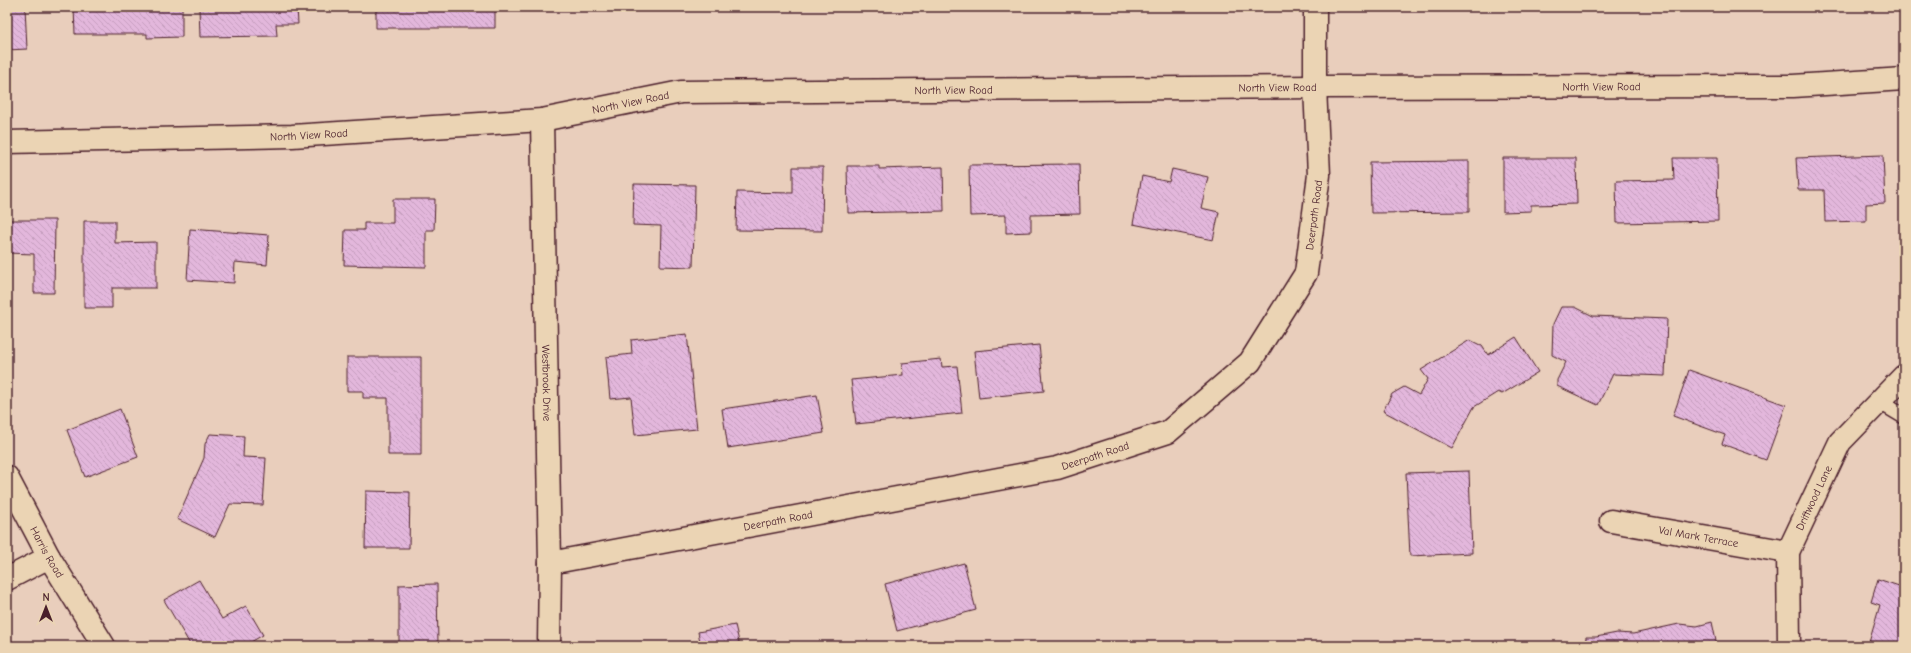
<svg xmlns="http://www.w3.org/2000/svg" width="1911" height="653" font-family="'Comic Neue',sans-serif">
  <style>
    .building { fill: url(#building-back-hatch); stroke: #4a1f2b }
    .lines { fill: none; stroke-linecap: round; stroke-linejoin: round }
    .service-casing { stroke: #4a1f2b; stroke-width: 18 }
    .minor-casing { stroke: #4a1f2b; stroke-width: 25 }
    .service { stroke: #ebd4b4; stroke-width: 15 }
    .minor { stroke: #ebd4b4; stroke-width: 22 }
    .labels { text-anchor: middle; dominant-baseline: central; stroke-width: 3.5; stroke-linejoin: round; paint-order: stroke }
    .street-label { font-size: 11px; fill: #4a1f2b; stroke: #ebd4b4 }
  </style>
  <defs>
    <pattern id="building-back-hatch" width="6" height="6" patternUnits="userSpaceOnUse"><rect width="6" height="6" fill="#e3b7dc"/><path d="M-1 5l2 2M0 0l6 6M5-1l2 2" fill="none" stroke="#c49dbd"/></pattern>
  </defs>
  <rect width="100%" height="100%" fill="#e9cebc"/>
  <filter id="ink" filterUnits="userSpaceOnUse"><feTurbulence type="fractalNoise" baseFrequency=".025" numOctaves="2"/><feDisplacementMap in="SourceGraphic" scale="8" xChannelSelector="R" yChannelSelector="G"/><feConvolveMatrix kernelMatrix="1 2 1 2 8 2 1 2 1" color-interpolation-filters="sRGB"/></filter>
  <g filter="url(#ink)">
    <!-- building -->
    <path class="building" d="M7,7H25L27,49L7,50Z
      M74,7H182V37L147,38V34H75Z
      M199,7H297L298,24H276L277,36L200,37Z
      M376,7H495V28H376Z
      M1383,7H1475V9L1383,10Z
      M1883,155L1885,203L1866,204V221L1825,222L1824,190H1798L1796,158Z
      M1503,158H1576L1577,204L1531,205V211L1503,212Z
      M1673,158H1717L1718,221L1617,223L1616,181L1674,180Z
      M1469,161V212L1371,213L1370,162Z
      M1079,164L1080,214L1031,215V232L1006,233V215L970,216L969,165Z
      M847,166H879V169L943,167L944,211L848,213Z
      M793,167H823L822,231L736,230L737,192L793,193Z
      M1172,169L1208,177L1201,208L1219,212L1213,240L1133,224L1142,176L1169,182Z
      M634,184L695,185L693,267L660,266L661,226L633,225Z
      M393,199H435L434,230H426V267L344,265L345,230H364V223H393Z
      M7,220H55L54,293H34V254L7,253Z
      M84,221H115V243L156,242V288H112V308H84Z
      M190,229L269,235L267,265L235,262L234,283L187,280Z
      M1561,307H1575L1593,316L1667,319L1665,376L1613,374L1598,405L1557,386V380L1566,362L1552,355L1553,324Z
      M687,334L697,429L635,435L631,397L610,399L606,357L632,354L631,340Z
      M1516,337L1538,372L1502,394L1498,392L1474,407L1452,448L1383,411L1392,394L1404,387L1419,395L1428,379L1421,370L1470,340L1482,346L1488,355Z
      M1039,345L1044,391L979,398L974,351Z
      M347,357H421V455H388V398H363V391H347Z
      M941,359L942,367L957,366L962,413L856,424L851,380L903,375L902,363Z
      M1689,370L1786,405L1766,460L1722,444L1725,435L1673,416Z
      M817,395L824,433L728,448L722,409Z
      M120,409L138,457L85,477L67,430Z
      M210,434L244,436L243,457L266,458L263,505L230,504L215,537L177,519L204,458L205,444Z
      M1469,471L1472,553L1410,556L1406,473Z
      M366,491L410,492L409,548H365Z
      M964,563L976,610L897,631L885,584Z
      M1904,571V646H1868L1880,605L1871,602L1878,579L1899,586Z
      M199,580L222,619L246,606L263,635L244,646H191L164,600Z
      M437,584L438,646H399V585Z
      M1712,622L1717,646H1585L1586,637H1596L1617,633L1633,634L1679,624L1697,626Z
      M735,625L740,646H701L698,632Z"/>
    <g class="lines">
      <defs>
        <path id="service" d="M1879,401L1904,416"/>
        <g id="minor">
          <path id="s1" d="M542,120L550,563L549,646"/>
          <path id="s2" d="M7,142L292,136L542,120L681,92L1315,87L1793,86L1904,79"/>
          <path id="s3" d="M7,477L49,557L104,646"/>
          <path id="s4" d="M1611,521L1788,552"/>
          <path id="s5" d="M550,563L1057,468L1168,432L1250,362L1306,273L1319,175L1315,87V7"/>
          <path d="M7,579L49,557"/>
          <path id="s6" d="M1789,646L1788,552L1840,442L1904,376"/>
        </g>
      </defs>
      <!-- service casing -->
      <use href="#service" class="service-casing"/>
      <!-- minor casing -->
      <use href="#minor" class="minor-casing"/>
      <!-- service -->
      <use href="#service" class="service"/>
      <!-- minor -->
      <use href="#minor" class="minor"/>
    </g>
  </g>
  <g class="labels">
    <!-- street labels -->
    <g class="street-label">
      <text stroke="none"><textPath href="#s2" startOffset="1598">North View Road</textPath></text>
      <text stroke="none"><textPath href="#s2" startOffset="1274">North View Road</textPath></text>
      <text stroke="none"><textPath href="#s2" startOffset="950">North View Road</textPath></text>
      <text stroke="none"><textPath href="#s2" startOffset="626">North View Road</textPath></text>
      <text stroke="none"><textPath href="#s2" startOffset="302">North View Road</textPath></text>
      <text stroke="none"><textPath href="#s5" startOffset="904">Deerpath Road</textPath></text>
      <text stroke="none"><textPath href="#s1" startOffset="263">Westbrook Drive</textPath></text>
      <text stroke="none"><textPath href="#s5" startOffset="556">Deerpath Road</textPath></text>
      <text stroke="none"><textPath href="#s6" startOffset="154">Driftwood Lane</textPath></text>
      <text stroke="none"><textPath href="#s5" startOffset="232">Deerpath Road</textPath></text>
      <text stroke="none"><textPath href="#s4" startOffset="89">Val Mark Terrace</textPath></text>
      <text stroke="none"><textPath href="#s3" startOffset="85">Harris Road</textPath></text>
    </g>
  </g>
  <!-- margin -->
  <rect width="1911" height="653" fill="none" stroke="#ebd4b4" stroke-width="24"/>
  <rect x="12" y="12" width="1887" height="629" fill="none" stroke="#4a1f2b" stroke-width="1.5" filter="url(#ink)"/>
  <!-- north arrow -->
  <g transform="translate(46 607)" stroke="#ebd4b4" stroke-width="3" paint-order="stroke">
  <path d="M0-3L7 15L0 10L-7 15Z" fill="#4a1f2b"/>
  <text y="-6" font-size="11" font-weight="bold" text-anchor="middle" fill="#4a1f2b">N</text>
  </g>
</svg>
